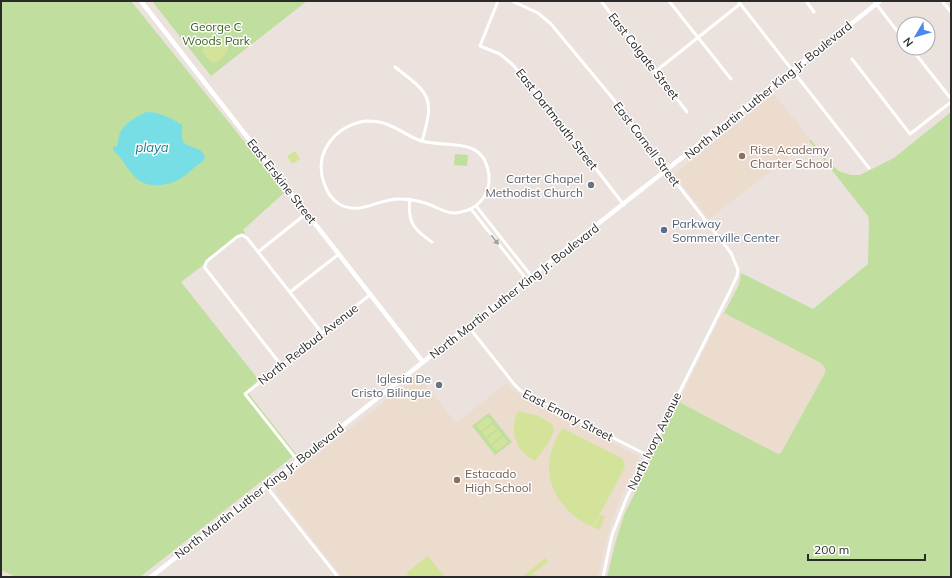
<svg xmlns="http://www.w3.org/2000/svg" width="952" height="578" font-family="Mulish,sans-serif">
  <style>
    .education { fill: #ebdcce }
    .green { fill: #c0de9e }
    .pitch { fill: #d3e49a }
    .water { fill: #78dee5 }
    .lines { fill: none; stroke-linecap: round; stroke-linejoin: round }
    .street { stroke: #fff; stroke-width: 3 }
    .secondary { stroke: #fff; stroke-width: 4.5 }
    .oneway { fill: #9f9f9f }
    .education-dot { fill: #8d6e63; stroke: #fff; stroke-width: 1.5 }
    .worship-dot { fill: #6b7280; stroke: #fff; stroke-width: 1.5 }
    .service-dot { fill: #5c6f8a; stroke: #fff; stroke-width: 1.5 }
    .labels { text-anchor: middle; dominant-baseline: central; stroke-width: 3; stroke-linejoin: round; paint-order: stroke }
    .park-label { font-size: 12px; fill: #3a6220; stroke: #fff }
    .street-label { font-size: 12px; fill: #2a2a2a; stroke: #fff }
    .education-label { font-size: 12px; fill: #785e54; stroke: #fff; text-anchor: start }
    .worship-label { font-size: 12px; fill: #5b616d; stroke: #fff; text-anchor: end }
    .service-label { font-size: 12px; fill: #4e5e75; stroke: #fff; text-anchor: start }
    .water-label { font-size: 13px; font-style: italic; fill: #177f91; stroke: #fff }
  </style>
  <rect width="100%" height="100%" fill="#ebe2dd"/>
  <!-- education -->
  <path class="education" d="M774,94L811,140L709,219L675,176L676,173Z
    M723,312L821,363L825,368V373L781,453L778,454L679,402Z
    M418,375L456,423L507,383L515,391L527,399L638,456L639,460L623,492L611,523L598,577H342L277,494L275,488Z"/>
  <!-- green -->
  <path class="green" d="M1,1H131L285,192L243,230L245,233L181,282L258,379L249,394L296,454L140,577H16L1,570Z
    M152,1H307L211,76Z
    M951,112V577H607L615,544L624,515L650,462L649,459L679,402L778,454L781,453L825,373V368L821,363L724,313L739,285L741,273L813,309L868,264L869,220L868,216L809,141L811,140L827,161L839,171L851,175H860L894,158Z
    M455,154L468,155L467,166L454,165Z
    M489,413L512,442L495,455L472,426Z"/>
  <!-- pitch -->
  <path class="pitch" d="M215,38H219L228,49C227,55 218,63 212,63L202,51L203,48Z
    M295,151L300,159L292,164L287,156Z
    M518,411L539,416L552,424L554,430L549,442L535,461C515,451 509,431 518,411Z
    M488,417L492,422L481,431L477,425Z
    M493,424L497,429L486,437L482,432Z
    M562,428L623,459L625,467L593,527C566,516 544,488 550,457C552,446 557,437 562,428Z
    M498,430L502,435L491,444L487,439Z
    M503,437L508,442L497,451L492,446Z
    M601,514L605,517L599,530L594,527Z
    M428,556L445,577H409L406,573Z
    M545,558L548,562L532,574L543,577H522Z"/>
  <!-- water -->
  <path class="water" d="M146,112C159,112 171,118 182,125C183,131 181,137 183,141C188,150 203,145 205,158L202,162C194,167 188,174 180,179C168,186 147,189 136,178C127,170 122,157 113,150V147L117,146C119,141 118,137 120,133C125,122 137,117 146,112Z"/>
  <g class="lines">
    <!-- street -->
    <path class="street" d="M498,1L480,46L500,54L513,65L552,112L624,205
      M512,1L538,13L551,24L614,100L667,171L731,253L738,270L737,276L729,293L627,497L612,535L603,577
      M601,1L687,112
      M669,1L731,79
      M738,1L869,168
      M806,1L814,12
      M874,1L904,40
      M942,1L951,12
      M911,48L951,99
      M852,59L910,134L951,102
      M395,67C430,94 435,97 422,141
      M656,71L740,4
      M365,121C373,121 380,121 386,124C399,128 408,137 422,141C445,148 481,136 488,170C490,179 489,189 484,197C477,207 469,211 456,213C445,214 436,206 425,203C416,200 407,199 398,199C378,199 360,216 339,204C331,199 327,192 324,183C313,152 336,126 365,121Z
      M410,199C407,222 414,230 432,242
      M476,206L532,277
      M471,209L527,280
      M258,252L307,213
      M290,292L339,254
      M468,326L514,384L521,391L647,455
      M281,365L205,268V265L207,261L237,237L242,235L247,238L322,333
      M298,461L245,394L371,294
      M266,486L338,577"/>
    <!-- secondary -->
    <path class="secondary" d="M141,1L423,362
      M151,577L880,1"/>
  </g>
  <!-- one-way arrows -->
  <defs><path id="oneway-solid" d="M-6-.8H1V-3.2L6.5 0L1 3.2V.8H-6Z"/></defs>
  <use class="oneway" href="#oneway-solid" transform="translate(495 240) rotate(52)"/>
  <!-- markers -->
  <g class="education-dot">
    <circle cx="742" cy="156" r="4"/>
    <circle cx="457" cy="480" r="4"/>
  </g>
  <g class="worship-dot">
    <circle cx="591" cy="185" r="4"/>
    <circle cx="439" cy="385" r="4"/>
  </g>
  <circle class="service-dot" cx="664" cy="230" r="4"/>
  <g class="labels">
    <!-- park labels -->
    <g class="park-label">
      <text x="216" y="26">George C<tspan x="216" dy="14">Woods Park</tspan></text>
    </g>
    <!-- street labels -->
    <g class="street-label">
      <text transform="translate(644 56) rotate(52)">East Colgate Street</text>
      <text transform="translate(768 90) rotate(-39)">North Martin Luther King Jr. Boulevard</text>
      <text transform="translate(557 119) rotate(52)">East Dartmouth Street</text>
      <text transform="translate(647 144) rotate(53)">East Cornell Street</text>
      <text transform="translate(282 181) rotate(52)">East Erskine Street</text>
      <text transform="translate(514 291) rotate(-38)">North Martin Luther King Jr. Boulevard</text>
      <text transform="translate(308 344) rotate(-38)">North Redbud Avenue</text>
      <text transform="translate(568 415) rotate(27)">East Emory Street</text>
      <text transform="translate(654 441) rotate(-64)">North Ivory Avenue</text>
      <text transform="translate(259 491) rotate(-38)">North Martin Luther King Jr. Boulevard</text>
    </g>
    <!-- education labels -->
    <g class="education-label">
      <text x="750" y="149">Rise Academy<tspan x="750" dy="14">Charter School</tspan></text>
      <text x="465" y="473">Estacado<tspan x="465" dy="14">High School</tspan></text>
    </g>
    <!-- worship labels -->
    <g class="worship-label">
      <text x="583" y="178">Carter Chapel<tspan x="583" dy="14">Methodist Church</tspan></text>
      <text x="431" y="378">Iglesia De<tspan x="431" dy="14">Cristo Bilingue</tspan></text>
    </g>
    <!-- service labels -->
    <g class="service-label">
      <text x="672" y="223">Parkway<tspan x="672" dy="14">Sommerville Center</tspan></text>
    </g>
    <!-- water labels -->
    <g class="water-label">
      <text x="152" y="147">playa</text>
    </g>
  </g>
  <!-- border -->
  <rect width="952" height="578" fill="none" stroke="#2a2a2a" stroke-width="4"/>
  <!-- north arrow -->
  <g transform="translate(916 36) rotate(232)"><circle r="19" fill="#ffffff" stroke="#aaaaaa"/>
  <path d="M0-3L7 15L0 10L-7 15Z" fill="#4987ec"/>
  <text y="-6" font-size="11" font-weight="bold" text-anchor="middle" fill="#2a2a2a">N</text>
  </g>
  <!-- scale -->
  <path d="M808 554v6h117v-6" fill="none" stroke="#2a2a2a" stroke-width="2"/>
  <text x="814" y="554" font-size="12" fill="#2a2a2a" stroke="#ffffff" stroke-width="3" paint-order="stroke">200 m</text>
</svg>
